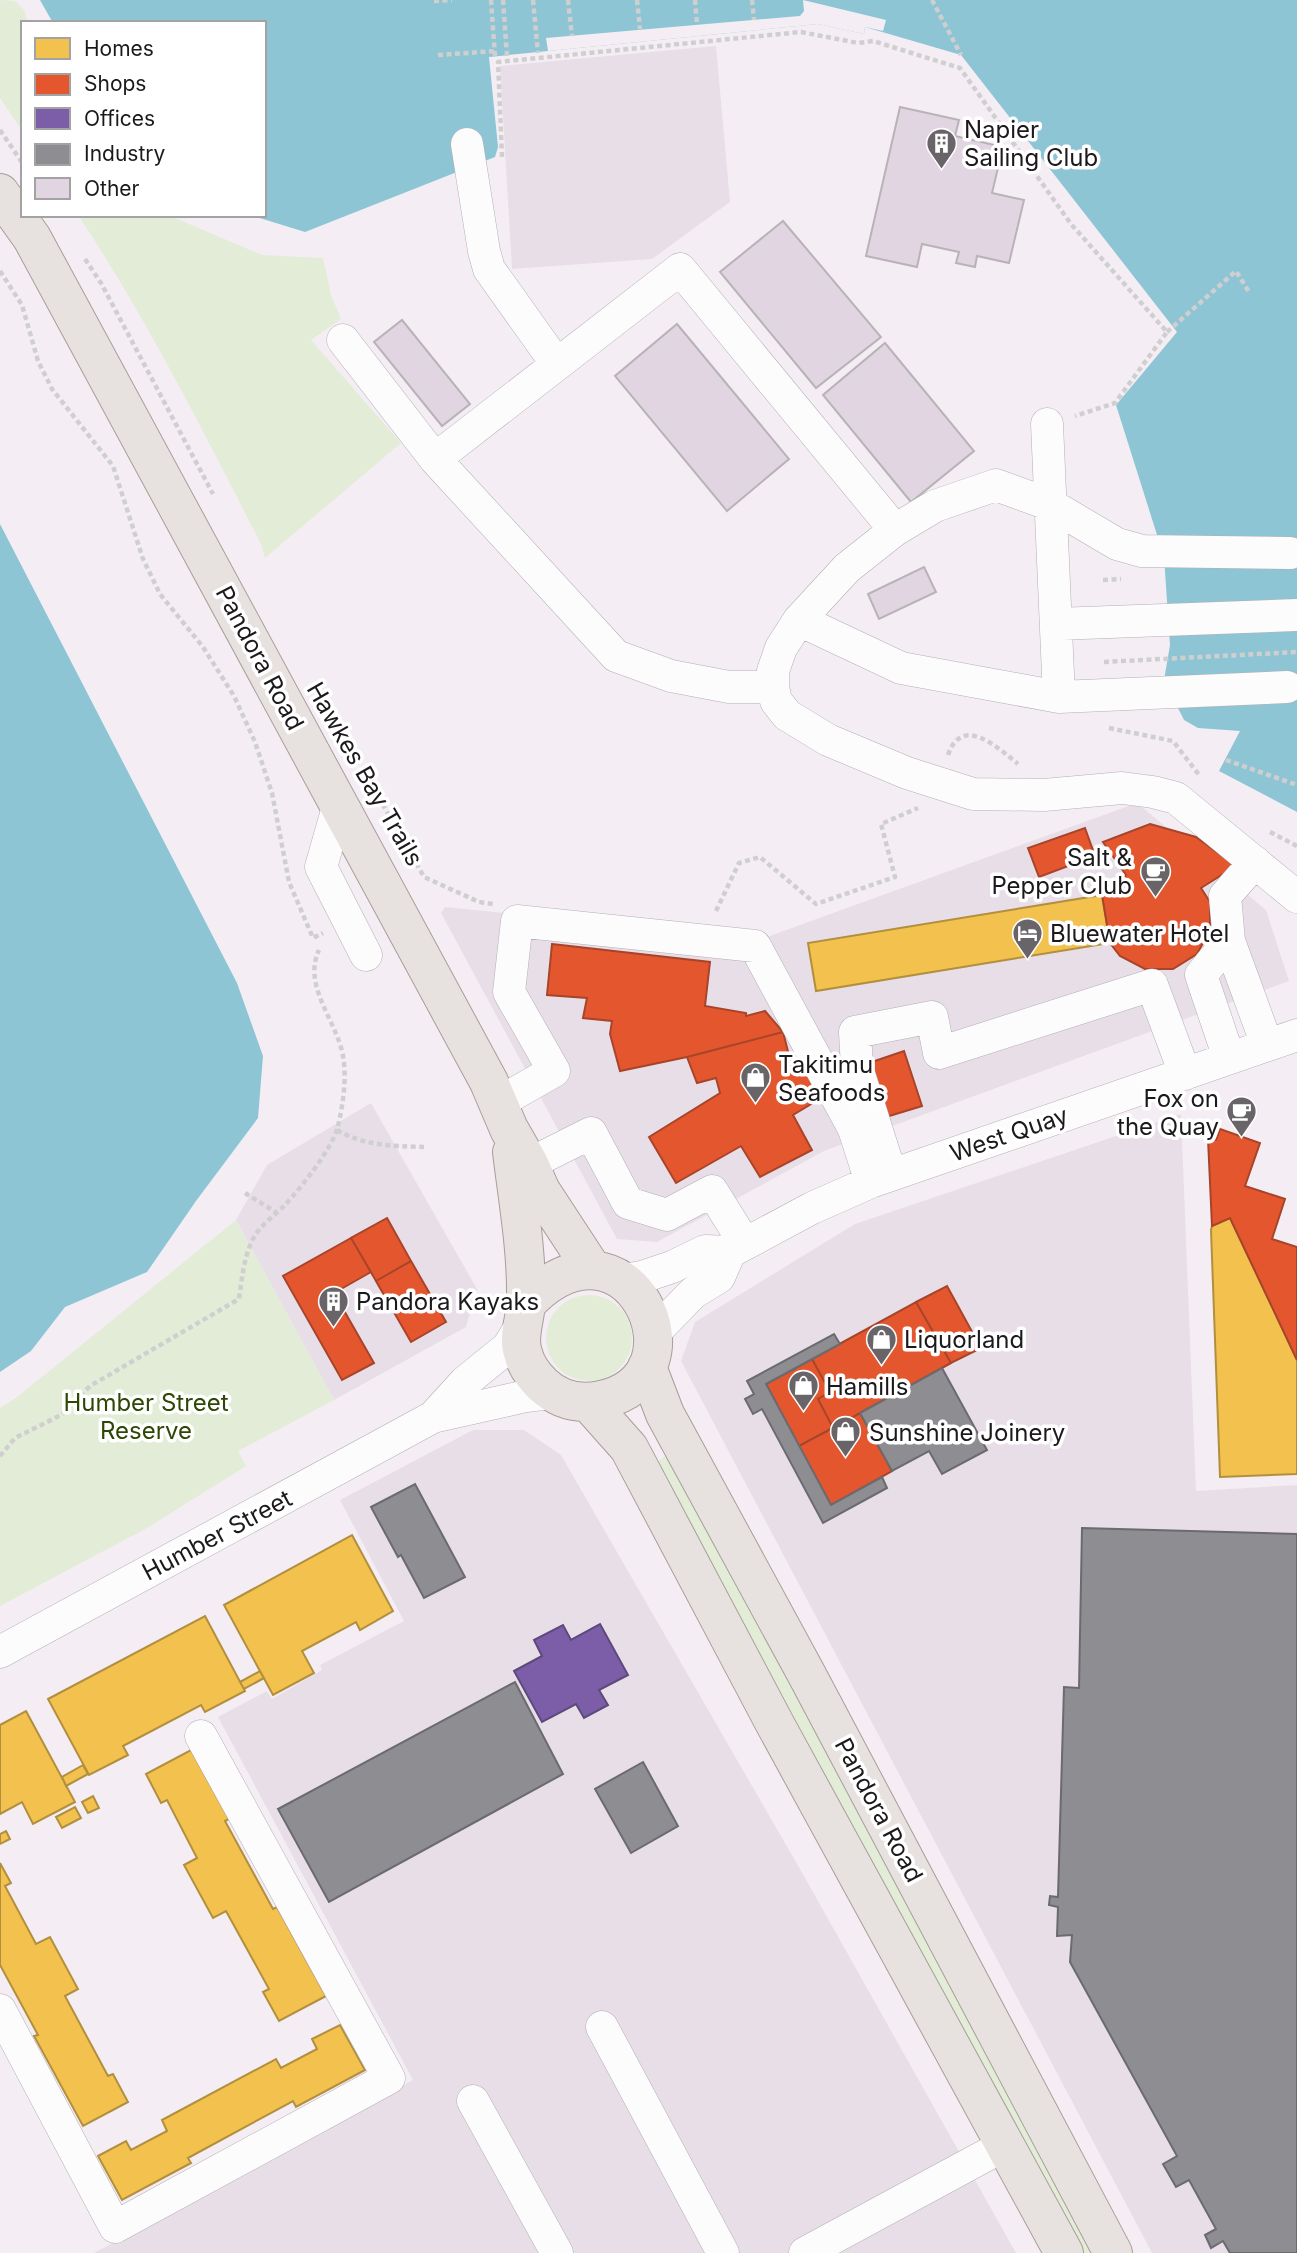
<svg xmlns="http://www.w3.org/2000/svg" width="1297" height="2253" font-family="Inter,sans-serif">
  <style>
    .built { fill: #e8dee8 }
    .green { fill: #e2ecd6 }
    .water { fill: #8dc5d5 }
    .pier { fill: #f4eef4 }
    .homes { fill: #f2c14e; stroke: #b28f3f; stroke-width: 2 }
    .shops { fill: #e4572e; stroke: #a84429; stroke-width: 2 }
    .offices { fill: #7b5ea7; stroke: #5e497d; stroke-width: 2 }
    .industry { fill: #8d8d92; stroke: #6b6a6f; stroke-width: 2 }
    .building { fill: #e1d5e1; stroke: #b7b3b7; stroke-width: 2 }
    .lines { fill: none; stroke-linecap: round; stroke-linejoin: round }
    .minor-casing { stroke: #b3afb3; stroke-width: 33 }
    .major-casing { stroke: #a79e9a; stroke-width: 40 }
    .path { stroke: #d0cfd0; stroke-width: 4.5; stroke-dasharray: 5 3.5; stroke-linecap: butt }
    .minor { stroke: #fdfcfd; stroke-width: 32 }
    .major { stroke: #e7e2df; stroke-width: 38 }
    .labels { text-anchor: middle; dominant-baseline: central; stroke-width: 7; stroke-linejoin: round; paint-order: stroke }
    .poi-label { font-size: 24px; fill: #1c191c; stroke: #fff; text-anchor: start }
    .street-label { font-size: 24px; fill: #1c191c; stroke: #fff }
    .park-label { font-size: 24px; fill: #2f4705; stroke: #fff }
  </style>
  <rect width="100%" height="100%" fill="#f4eef4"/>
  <!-- built -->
  <path class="built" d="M716,46L730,202L652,259L512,269L500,66Z
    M1137,803L1266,910L1289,981L824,1151L657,1242L617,1239L441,913L445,907L761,939Z
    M371,1103L477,1289L466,1327L334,1400L236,1220L267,1165Z
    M1181,1114L1196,1491L1297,1485V2253H1152L681,1361L695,1322L855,1224Z
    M473,1430H524L561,1455L800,1869L1016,2253H94L413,2080L218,1717L267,1691L272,1699L322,1670L320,1665L404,1621L340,1500Z"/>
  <!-- green -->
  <path class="green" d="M0,0L15,1L24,10L28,23H23V132L0,98Z
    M78,215H168L262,255L323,258L331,295L341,319L311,340L401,443L265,558L261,544C204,433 148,320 78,215Z
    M236,1220L334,1400L238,1451L246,1466L147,1528L0,1606V1408L16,1398Z
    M546 1338a43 43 0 1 1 86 0a43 43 0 1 1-86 0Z
    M670,1453L1102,2253H1075L652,1465Z"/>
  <!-- water -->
  <path class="water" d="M40,0H1297V812L1219,771L1240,731L1198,728L1184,720L1164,680L1170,645L1164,557L1116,405L1177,332L961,55L865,27L864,34L818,24L489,57L498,147L495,157L305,232L250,215H264V23H53Z
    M0,524L237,983L263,1056L258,1118L196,1201L147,1272L65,1307L31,1351L0,1372Z"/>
  <!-- pier -->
  <path class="pier" d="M803,0L886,20L883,31L865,27L864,34L818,24L548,51L546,38L800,16L804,11Z"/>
  <!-- homes -->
  <path class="homes" d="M1102,895L1110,943L816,991L808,943Z
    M1230,1218L1297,1360V1474L1220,1477L1211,1230L1212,1226Z
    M352,1535L393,1611L360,1630L356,1622L302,1651L314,1673L273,1695L224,1605Z
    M205,1616L245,1691L205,1712L201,1705L123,1746L128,1755L89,1775L48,1699Z
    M260,1671L264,1678L244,1689L240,1682Z
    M26,1711L75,1802L33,1824L22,1802L0,1814V1725Z
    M191,1750L229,1819L225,1821L273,1909L277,1907L326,1996L279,2021L263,1992L269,1989L226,1911L213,1918L184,1865L197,1858L167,1800L161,1803L146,1774Z
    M83,1765L88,1774L66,1786L62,1777Z
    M93,1796L99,1808L88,1813L82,1802Z
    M75,1807L81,1818L62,1828L56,1817Z
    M6,1831L10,1839L0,1844V1834Z
    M0,1863L11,1883L5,1886L36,1944L50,1937L78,1989L65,1996L108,2076L113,2074L128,2102L83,2126L34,2036L38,2035L0,1965Z
    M340,2025L365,2070L296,2107L293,2101L188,2158L191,2163L122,2200L98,2156L126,2141L131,2150L167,2131L162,2120L276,2059L281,2068L317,2049L312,2039Z"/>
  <!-- shops -->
  <path class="shops" d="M1150,824L1196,837L1236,866L1201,888L1210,902V930L1197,954L1173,969H1145L1120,956L1110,943L1102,895L1126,875L1103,842Z
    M1085,828L1095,856L1039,877L1028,848Z
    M552,944L710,962L705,1006L746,1013V1016L765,1011L783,1032L687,1057L620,1071L610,1034L612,1021L583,1018L587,998L547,995Z
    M783,1032L791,1063L806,1054L828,1094L793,1115L812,1150L760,1177L741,1146L676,1183L649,1137L720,1093L716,1078L697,1083L687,1057Z
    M904,1051L922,1106L886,1117L869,1063Z
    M1220,1129L1260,1143L1245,1186L1285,1199L1272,1239L1297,1247V1360L1230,1218L1212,1226L1208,1139L1216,1140Z
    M387,1218L411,1261L376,1281L351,1238Z
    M351,1238L371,1272L334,1293L374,1363L342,1380L283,1276Z
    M411,1261L446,1322L411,1342L376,1281Z
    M947,1286L981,1348L951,1363L916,1302Z
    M916,1302L951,1363L833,1428L818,1399L830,1392L812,1359Z
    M812,1359L830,1392L818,1399L833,1428L799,1446L766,1384Z
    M860,1413L892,1471L831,1505L799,1446Z"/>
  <!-- offices -->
  <path class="offices" d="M600,1624L628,1675L599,1690L608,1705L584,1718L576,1704L542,1722L514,1671L542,1656L534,1640L563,1625L571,1640Z"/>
  <!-- industry -->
  <path class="industry" d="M834,1334L840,1344L766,1384L831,1505L882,1477L887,1488L823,1523L762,1409L753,1414L745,1399L754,1394L747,1381Z
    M942,1368L987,1450L942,1474L929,1451L892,1471L860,1413Z
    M415,1484L465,1577L424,1598L401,1555L398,1557L371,1507Z
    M1082,1528L1297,1534V2253H1230L1223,2241L1211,2248L1205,2235L1216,2229L1189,2180L1176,2187L1163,2164L1177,2156L1070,1962L1072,1935L1057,1936L1058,1907L1049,1905L1050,1896L1058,1897L1064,1687L1079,1688Z
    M515,1682L563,1774L329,1902L278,1809Z
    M643,1762L678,1826L631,1853L595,1789Z"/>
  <!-- building -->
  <path class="building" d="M900,107L959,120L955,136L1003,147L992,193L1024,200L1009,263L977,256L975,267L956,263L959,252L922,244L917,267L866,256Z
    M783,221L881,337L816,388L720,272Z
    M402,320L470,404L442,426L374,342Z
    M677,324L789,459L727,511L615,376Z
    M885,343L974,451L911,502L823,395Z
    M924,567L936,592L879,619L868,594Z"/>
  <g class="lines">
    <defs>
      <path id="minor" d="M467,144L484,251L489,269L556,363
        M343,340L435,459L616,656L671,676L729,687H773
        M1047,424L1059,697
        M435,459L680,269L895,530
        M1290,553L1142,551L1117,544L1051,505L996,485L935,506L895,530L847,568L799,620L781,648L773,671V687L776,701L787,715L828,740L907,773L973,794L1044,795L1122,788L1153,792L1176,798L1297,897
        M799,620L901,668L1059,697L1287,687
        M1056,624L1297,615
        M339,804L321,867L366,955
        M1229,941L1267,1045
        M1229,1058L1201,975L1229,941L1225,896L1255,862
        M498,1103L554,1071L509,992L517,921L755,946L854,1129L871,1182
        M529,1164L591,1133L628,1203L667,1215L712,1191L745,1244
        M891,1175L857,1068L855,1032L932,1017L939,1053L1152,985L1185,1074
        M622,1280L642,1277L672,1267L705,1251L730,1252L812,1208L871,1182L1297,1035
        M654,1333L693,1293L719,1277L730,1252
        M433,1417L465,1382L508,1347L521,1326
        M0,1652L433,1417L526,1396L551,1393
        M0,2010L115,2227L389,2078L201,1736
        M602,2027L723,2253
        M473,2101L557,2253
        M805,2253L1005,2145"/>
      <path id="major" d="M0,193L32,238L489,1082L509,1129L529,1164L541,1191L592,1269
        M512,1152C518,1201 527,1251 526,1301C526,1318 517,1336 523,1353C526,1366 534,1376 542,1384C559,1400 579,1405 601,1400C712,1377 626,1197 526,1304
        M647,1367L665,1414L807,1675L1113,2253
        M589,1403L629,1448L775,1724L1064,2253"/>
    </defs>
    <!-- minor casing -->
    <use href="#minor" class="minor-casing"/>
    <!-- major casing -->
    <use href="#major" class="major-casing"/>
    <!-- path -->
    <path class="path" d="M491,0L495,56
      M503,0L507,56
      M533,0L538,53
      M568,0L572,36
      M637,0L640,29
      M695,0L697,24
      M752,0L754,20
      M932,0L961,55
      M434,1L452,0
      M438,55L496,51
      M0,130L23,164
      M502,157L498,62L801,32L858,43L873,41L960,68L1071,224L1167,332L1115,403L1075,416
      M85,259L101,283L213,494
      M0,271L22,305L38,361L52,389L113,466L143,559L160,594L203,647L234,696L255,742L272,793L289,882L313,938L323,933
      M1167,332L1236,271L1249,292
      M1103,580L1121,579
      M1104,662L1297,652
      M1109,728L1173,741L1200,776
      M349,745L424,877L479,902L493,904
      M948,755C962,714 997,747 1018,764
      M1226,760L1297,785
      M1270,832L1297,846
      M716,911L739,863L760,857L816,904L895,877L881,824L918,808
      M337,1130C365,1146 392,1146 424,1147
      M245,1193L277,1213
      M0,1456L15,1438L61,1415L90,1386L239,1299C242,1277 244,1256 254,1237C261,1225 275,1215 284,1206C300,1189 333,1148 338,1126C343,1104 347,1079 343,1056C337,1021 302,986 319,950"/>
    <!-- minor -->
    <use href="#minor" class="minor"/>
    <!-- major -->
    <use href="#major" class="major"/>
  </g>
  <!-- icons -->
  <defs>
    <symbol id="building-pin" viewBox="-11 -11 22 30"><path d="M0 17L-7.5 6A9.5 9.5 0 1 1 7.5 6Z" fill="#686468" stroke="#fff"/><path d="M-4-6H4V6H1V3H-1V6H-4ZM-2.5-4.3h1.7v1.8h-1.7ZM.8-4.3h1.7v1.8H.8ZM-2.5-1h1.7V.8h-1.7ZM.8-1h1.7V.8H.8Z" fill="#fff"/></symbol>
    <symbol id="cafe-pin" viewBox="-11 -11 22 30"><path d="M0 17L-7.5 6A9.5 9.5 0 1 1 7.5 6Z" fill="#686468" stroke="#fff"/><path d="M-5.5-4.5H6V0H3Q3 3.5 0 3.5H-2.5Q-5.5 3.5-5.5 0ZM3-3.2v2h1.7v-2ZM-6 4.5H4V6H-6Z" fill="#fff"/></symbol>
    <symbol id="hotel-pin" viewBox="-11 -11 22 30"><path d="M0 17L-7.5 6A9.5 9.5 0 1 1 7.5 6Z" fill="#686468" stroke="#fff"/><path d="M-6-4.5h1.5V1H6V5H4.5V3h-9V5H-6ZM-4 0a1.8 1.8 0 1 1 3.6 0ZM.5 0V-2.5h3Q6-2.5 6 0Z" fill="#fff"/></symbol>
    <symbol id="shop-pin" viewBox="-11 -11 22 30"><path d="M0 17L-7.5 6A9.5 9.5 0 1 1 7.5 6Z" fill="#686468" stroke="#fff"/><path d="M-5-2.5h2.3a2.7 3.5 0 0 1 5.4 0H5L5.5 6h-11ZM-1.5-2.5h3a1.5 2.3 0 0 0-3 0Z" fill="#fff"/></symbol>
  </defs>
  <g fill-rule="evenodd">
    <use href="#building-pin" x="924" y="126" width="35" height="47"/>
    <use href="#cafe-pin" x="1138" y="854" width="35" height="47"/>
    <use href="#hotel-pin" x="1010" y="916" width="35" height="47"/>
    <use href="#shop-pin" x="738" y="1060" width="35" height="47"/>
    <use href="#cafe-pin" x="1224" y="1094" width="35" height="47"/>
    <use href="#building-pin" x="316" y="1284" width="35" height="47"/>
    <use href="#shop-pin" x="864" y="1322" width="35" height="47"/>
    <use href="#shop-pin" x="786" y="1368" width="35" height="47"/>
    <use href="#shop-pin" x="828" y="1414" width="35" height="47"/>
  </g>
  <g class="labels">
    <!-- poi labels -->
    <g class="poi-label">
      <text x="964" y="129">Napier<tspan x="964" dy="28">Sailing Club</tspan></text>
      <text x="1132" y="857" text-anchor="end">Salt &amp;<tspan x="1132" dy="28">Pepper Club</tspan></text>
      <text x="1050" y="933">Bluewater Hotel</text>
      <text x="778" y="1064">Takitimu<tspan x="778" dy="28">Seafoods</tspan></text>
      <text x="1219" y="1098" text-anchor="end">Fox on<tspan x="1219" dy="28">the Quay</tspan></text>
      <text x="356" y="1301">Pandora Kayaks</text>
      <text x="904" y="1339">Liquorland</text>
      <text x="826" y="1386">Hamills</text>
      <text x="869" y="1432">Sunshine Joinery</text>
    </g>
    <!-- street labels -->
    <g class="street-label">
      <text transform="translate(260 658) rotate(62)">Pandora Road</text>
      <text transform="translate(365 774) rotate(60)">Hawkes Bay Trails</text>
      <text transform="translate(1009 1134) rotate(-19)">West Quay</text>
      <text transform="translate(217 1535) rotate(-28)">Humber Street</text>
      <text transform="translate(879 1810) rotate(62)">Pandora Road</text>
    </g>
    <!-- park labels -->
    <g class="park-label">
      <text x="146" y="1402">Humber Street<tspan x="146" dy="28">Reserve</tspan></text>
    </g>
  </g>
  <!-- legend -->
  <rect x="21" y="21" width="245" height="196" fill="#ffffff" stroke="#a4a3a4" stroke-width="2"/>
  <rect x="35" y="38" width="35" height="21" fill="#f2c14e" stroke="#a4a3a4" stroke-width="2"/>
  <text x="84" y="56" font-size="21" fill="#1c191c">Homes</text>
  <rect x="35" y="74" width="35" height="21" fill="#e4572e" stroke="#a4a3a4" stroke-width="2"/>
  <text x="84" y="91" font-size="21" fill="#1c191c">Shops</text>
  <rect x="35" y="108" width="35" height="21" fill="#7b5ea7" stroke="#a4a3a4" stroke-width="2"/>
  <text x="84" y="126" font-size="21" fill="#1c191c">Offices</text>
  <rect x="35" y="144" width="35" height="21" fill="#8d8d92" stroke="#a4a3a4" stroke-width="2"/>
  <text x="84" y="161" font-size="21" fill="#1c191c">Industry</text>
  <rect x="35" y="178" width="35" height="21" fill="#e1d5e1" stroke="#a4a3a4" stroke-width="2"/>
  <text x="84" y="196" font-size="21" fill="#1c191c">Other</text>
</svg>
